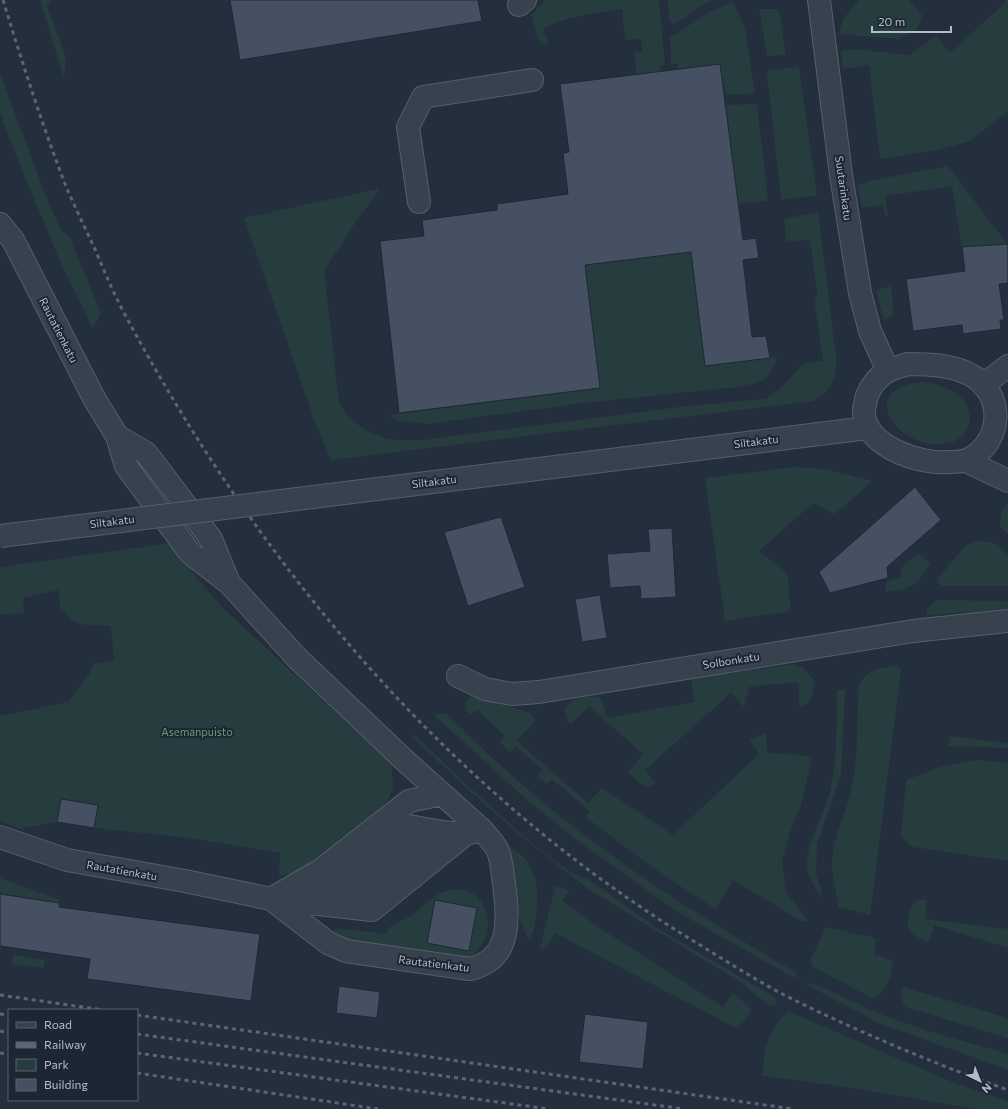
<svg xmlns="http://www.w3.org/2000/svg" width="1008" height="1109" font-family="Commissioner,sans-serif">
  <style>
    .green { fill: #263c3f; fill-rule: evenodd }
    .building { fill: #455162; stroke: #1f2835 }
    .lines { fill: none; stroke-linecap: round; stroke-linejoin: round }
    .minor-casing { stroke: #565f6c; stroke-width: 24 }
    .minor { stroke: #38414e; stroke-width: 22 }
    .rail { stroke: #5a6575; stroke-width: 3; stroke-dasharray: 4 4; stroke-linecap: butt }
    .minor-bridge-casing { stroke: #565f6c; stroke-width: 24; stroke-linecap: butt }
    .minor-bridge { stroke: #38414e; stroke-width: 22 }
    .labels { text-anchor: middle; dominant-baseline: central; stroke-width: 4; stroke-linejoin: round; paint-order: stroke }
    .street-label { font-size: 11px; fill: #b4bcc9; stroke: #1d2633 }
    .park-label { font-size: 11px; fill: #6b9a76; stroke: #1d2633 }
  </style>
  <rect width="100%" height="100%" fill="#242f3e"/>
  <!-- green -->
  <path class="green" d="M40,0H51L47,5L66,58L64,78Z
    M546,0H659L665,65L660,66L661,72L637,75L634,53L642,52L641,39L625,40L622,9C594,13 569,16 543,28L548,43L544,45L538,40L531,15Z
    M667,0H711L675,24L670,22Z
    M859,0H909L922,15L918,28L899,39L839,34L843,19Z
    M1004,0H1008V111L970,141L938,150L880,159L869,65L843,69L841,51L855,49L909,55L936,36L950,53L1006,2Z
    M733,2L745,28L755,93L725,95L720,64L678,70V64H671L670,38L711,11Z
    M759,9H779L786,55L767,56Z
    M799,67L817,195L781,200L767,74H769V70Z
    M0,74L43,189L61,231L69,236L101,313L93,328L62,266L11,143L0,112Z
    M757,104L768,201L738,204L726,105Z
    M948,166L1007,244L962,247L952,186L885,196L888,215H885L883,205L862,208L857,186L869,181Z
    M378,189V192L355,223L324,271L339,403C361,436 385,442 423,440L687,406L765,399L781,388L803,364L823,361L814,298L818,297L810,240L786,242L784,219L818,212L836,358C836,379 833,391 813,401L331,460L314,419L244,218Z
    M691,252L705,366L777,357C770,383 760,382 737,387L583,403L427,424L396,420L389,415L600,388L585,265Z
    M891,286L894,314L884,320L876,290Z
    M925,382C939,384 954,389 963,400C977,416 969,438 949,443C901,455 850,387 925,382Z
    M792,467L826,469L872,481L843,507L833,514L813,503L759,551L787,573L791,611L725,621L705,478Z
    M1008,501V534L1000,527L1001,512Z
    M978,540L997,544L1008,555V586H943L937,583L939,577L966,545Z
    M171,543L195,576L224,609L392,765L393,789L388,800L378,811L313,861L292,874L279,876L280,853L182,837L94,828L97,805L61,799L57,822L20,829L0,821V716L68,702L88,676L95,663L114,661L111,626L85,625L73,621L60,607L58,590L23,598L24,612L12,614H0V567Z
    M918,553L930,563C918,587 911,588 886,592V582L900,578L902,567Z
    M937,600L1008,601V610L927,615V609Z
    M793,664L803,667L814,680C813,690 813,705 800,707L799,704V683L770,684L749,687L744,707L731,693L645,770L656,783L650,787L641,784L628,772L643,754L589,706L572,723L568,722C567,717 564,712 566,707C571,697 592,694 601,698L607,718L695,702L691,683L693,679Z
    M897,665L901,669L899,687L870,915L838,907C838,891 831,878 832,862C833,836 847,811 852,786C859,753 856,718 859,685C867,669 881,668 897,665Z
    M837,690H845L841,775L817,844L816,875L821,888L822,897C814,887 807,877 807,864C808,839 824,815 830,791C838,759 836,723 837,690Z
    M470,697H477L522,710L531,714L535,721L517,741L588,803L602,788L673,835L759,754L749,740L766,733L767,753L812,756L801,806L790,832L782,861L786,893L808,920L803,922L733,880L716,909C671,881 627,850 586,817L590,811L552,779L547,784L537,776L543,770L515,746L510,752L499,742L505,736L478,710L470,715L465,708L466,702Z
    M446,713C478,745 510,775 544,803C622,868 708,921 795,972L797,975L795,978L676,911L582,844L527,800L434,715Z
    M414,734C439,758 562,879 588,879L657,928L774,997L778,1003L771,1006C759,999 750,989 739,981L588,889L520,835L464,786L412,736Z
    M950,736L1008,743V748L948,746Z
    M976,760L1008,763V861L913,847L901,837L906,780L940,767Z
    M509,846C536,861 540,887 536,915C535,923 534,933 529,939C511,913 520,876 509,846Z
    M0,878L60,900L59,903L0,894Z
    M555,887H562L569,891L562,901L598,927L723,1007L733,992L751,1009C748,1018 744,1024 734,1027L555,933C550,940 549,948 540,950Z
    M450,890C454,890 459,889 463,890C492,896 496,937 474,954C470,956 464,957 459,959L358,946L331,934L336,928L387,934L388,928L411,916L439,893ZM435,900L477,908L469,951L427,943Z
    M927,899L925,919L1008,929V948L934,925L928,943L914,935L907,926L909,912L915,901Z
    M826,927L876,938L874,955L881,956L893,962C891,981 889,986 874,999L813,967L811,959Z
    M13,955L45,960L43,968L12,964Z
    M813,983L880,1014L928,1031L1008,1054V1070L879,1023L805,984Z
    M903,987L1008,1018V1038L905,1007L901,998Z
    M788,1011L952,1082L1008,1101V1109H976L847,1087L762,1076C765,1044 766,1035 788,1011Z"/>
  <!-- building -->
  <path class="building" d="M230,0H478L482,21L240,60Z
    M720,64L743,240L756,238L759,258L743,260L752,337L766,336L770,358L705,366L691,252L585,265L600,388L399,413L380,241L424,236L422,220L497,210V204L568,194L563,153L569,152L560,84Z
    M1008,244V283L999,284L1004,320H1000L1001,329L963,334L962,325L913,331L906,279L965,271L962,247Z
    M915,487L941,520L887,567L888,578L830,593L819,572Z
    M501,517L525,587L468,606L444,532Z
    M672,528L676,597L641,599L640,586L610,588L607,554L650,551L648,529Z
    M600,595L607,638L582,642L575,599Z
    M61,799L98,805L94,828L57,822Z
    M0,894L59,903V907L260,934L251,1001L87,979L90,959L0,946Z
    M435,900L477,908L469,951L427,943Z
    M339,986L380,992L377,1018L336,1013Z
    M585,1014L648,1022L643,1069L579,1062Z"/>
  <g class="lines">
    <defs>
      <path id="minor" d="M819,0L841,175L860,293L870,331L888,371
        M519,5L525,0
        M419,202L408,127L423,97L532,80
        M0,224L13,240L95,400L117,436L126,466L190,553L229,583L297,658L402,758L482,830C487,836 493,842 497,849C502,859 502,872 504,883C508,918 513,959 470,969L346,951L328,943L271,899L185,881L67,860L0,837
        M908,364C929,364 952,365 971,375C1005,394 1003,441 969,459C963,462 955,462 949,462C921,465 862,446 864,410C864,407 866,402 866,399C869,388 878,376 888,371C894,368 902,366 908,364Z
        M983,385L1008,366
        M819,434L868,428
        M117,436L146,453L166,479L211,539L229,583
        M966,461L1008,481
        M458,676L485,689L512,694L539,692L913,631L1008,621
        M384,821C409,825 451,837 475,832
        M364,837L447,849
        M342,853L429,864
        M321,870L412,878
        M299,884L390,895
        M271,899L321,870L409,801L442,794
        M274,899L372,910L467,833"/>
    </defs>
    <!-- minor casing -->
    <use href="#minor" class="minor-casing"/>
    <!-- minor -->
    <use href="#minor" class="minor"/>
    <!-- rail -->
    <path class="rail" d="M3,0C22,62 42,124 65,184C74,205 84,226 94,247C103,268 112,290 123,311C260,567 450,794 700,945C731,964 762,984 794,1000C864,1034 935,1064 1008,1090
      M0,995L103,1010
      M0,1014L9,1015
      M137,1015L793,1109
      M0,1031L9,1033
      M137,1034L684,1109
      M0,1053L9,1054
      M137,1053L549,1109
      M137,1073L378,1109"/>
    <defs>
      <path id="minor-bridge" d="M0,536L819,434"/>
    </defs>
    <!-- minor-bridge casing -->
    <use href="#minor-bridge" class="minor-bridge-casing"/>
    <!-- minor-bridge -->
    <use href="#minor-bridge" class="minor-bridge"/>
  </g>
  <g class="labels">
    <!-- street labels -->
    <g class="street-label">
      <text transform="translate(844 188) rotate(82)">Suutarinkatu</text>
      <text transform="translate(59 330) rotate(63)">Rautatienkatu</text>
      <text transform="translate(756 441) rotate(-7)">Siltakatu</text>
      <text transform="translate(434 481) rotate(-7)">Siltakatu</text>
      <text transform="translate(112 521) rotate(-7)">Siltakatu</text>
      <text transform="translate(731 660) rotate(-9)">Solbonkatu</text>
      <text transform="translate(122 870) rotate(10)">Rautatienkatu</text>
      <text transform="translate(434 963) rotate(7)">Rautatienkatu</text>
    </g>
    <!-- park labels -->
    <g class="park-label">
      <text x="197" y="731">Asemanpuisto</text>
    </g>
  </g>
  <!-- legend -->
  <rect x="8" y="1009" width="130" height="92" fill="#1d2633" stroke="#59626f"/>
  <rect x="16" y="1022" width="20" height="6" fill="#38414e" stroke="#59626f"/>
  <text x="44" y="1029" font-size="12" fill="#b4bcc9">Road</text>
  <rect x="16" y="1042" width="20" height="6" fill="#5a6575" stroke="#59626f"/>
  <text x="44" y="1049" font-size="12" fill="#b4bcc9">Railway</text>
  <rect x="16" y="1059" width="20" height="12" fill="#263c3f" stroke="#59626f"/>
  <text x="44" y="1069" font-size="12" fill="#b4bcc9">Park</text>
  <rect x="16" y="1079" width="20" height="12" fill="#455162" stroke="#59626f"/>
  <text x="44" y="1089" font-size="12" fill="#b4bcc9">Building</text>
  <!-- north arrow -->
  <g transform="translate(980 1081) rotate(137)" stroke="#1d2633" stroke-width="3" paint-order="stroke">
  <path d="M0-3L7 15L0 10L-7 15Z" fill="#b4bcc9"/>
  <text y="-6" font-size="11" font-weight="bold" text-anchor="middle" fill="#b4bcc9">N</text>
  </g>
  <!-- scale -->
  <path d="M872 26v6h79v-6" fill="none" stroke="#b4bcc9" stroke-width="2"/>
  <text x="878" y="26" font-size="12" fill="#b4bcc9" stroke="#1d2633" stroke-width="3" paint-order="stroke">20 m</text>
</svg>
